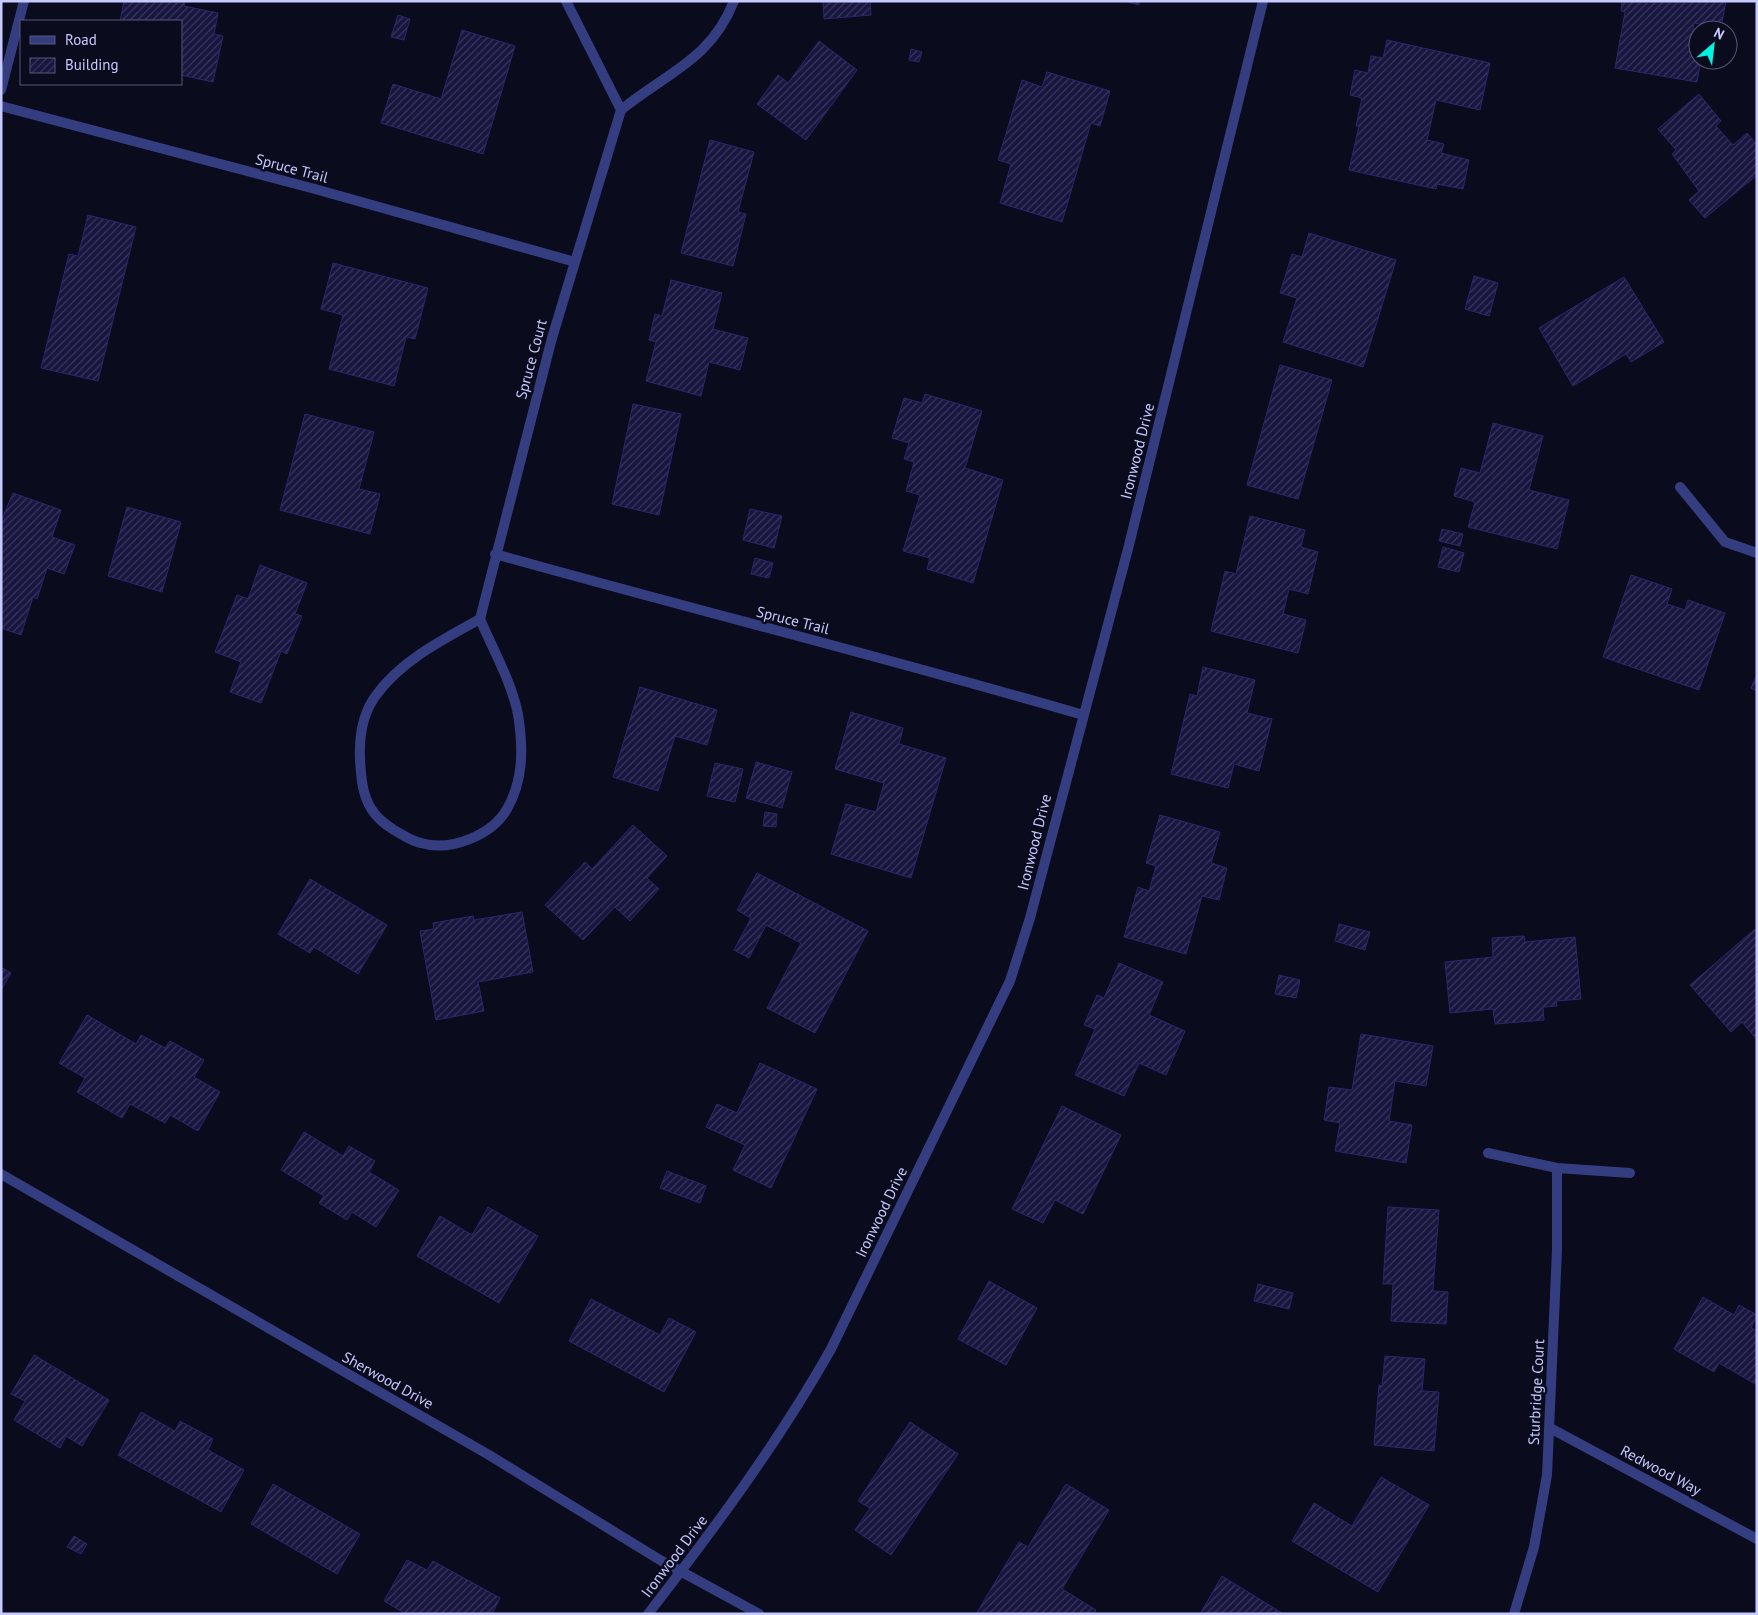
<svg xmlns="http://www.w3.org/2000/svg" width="1758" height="1615" font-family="'PT Sans',sans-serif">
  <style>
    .building { fill: url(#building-hatch); stroke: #29276c }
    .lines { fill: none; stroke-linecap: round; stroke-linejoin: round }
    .street { stroke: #343d7f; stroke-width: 10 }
    .labels { text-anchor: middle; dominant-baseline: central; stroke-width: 5; stroke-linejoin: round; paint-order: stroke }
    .street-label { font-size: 15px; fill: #c7caff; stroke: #0b0b1e }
  </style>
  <defs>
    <pattern id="building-hatch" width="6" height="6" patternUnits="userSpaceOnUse" patternTransform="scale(1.25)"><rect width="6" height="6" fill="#18163f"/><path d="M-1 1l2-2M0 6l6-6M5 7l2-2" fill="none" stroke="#38375c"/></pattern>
  </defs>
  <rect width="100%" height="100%" fill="#0b0b1e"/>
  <!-- building -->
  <path class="building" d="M124,1H185L184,6L218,13L214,34L223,36L213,82L181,75V21H120Z
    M823,1H870L871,15L824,19Z
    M1124,1H1140L1139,5Z
    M1622,1H1726L1721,28L1694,23L1691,42L1697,43L1695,53L1698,54V60H1701L1697,82L1615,68L1625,12L1621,11Z
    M398,15L410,19L404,40L391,37Z
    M462,30L515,46L483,154L381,123L393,84L441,99Z
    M1387,40L1490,63L1480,110L1436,100L1427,140L1444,144L1441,153L1469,160L1463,189L1437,184L1436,189L1349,170L1359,126H1356L1362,98L1350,95L1355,70L1368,73L1371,56L1383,58Z
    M819,41L857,70L806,140L757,104L778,75L788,83Z
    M911,49L922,52L919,62L909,60Z
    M1047,72L1110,91L1100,126L1091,123L1062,222L1000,203L1011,164L998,160L1022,80L1042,87Z
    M1699,94L1721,121L1716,126L1733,145L1747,133L1757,145V175L1705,218L1689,200L1699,191L1672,154L1676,150L1658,129Z
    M710,140L754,152L738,212L746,214L733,266L681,253Z
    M88,215L136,227L98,381L41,368L69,254L78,256Z
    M1309,233L1396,260L1363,367L1283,342L1297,298L1280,293L1292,254L1302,257Z
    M333,263L428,288L415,339L406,337L394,386L329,369L343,315L321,309Z
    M1474,276L1498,283L1489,316L1465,309Z
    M1624,277L1664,342L1631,362L1626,354L1573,386L1539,328Z
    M671,280L722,293L713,329L748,338L740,370L709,362L701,396L646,381L656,342L649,340L655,314L662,316Z
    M1280,365L1332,380L1298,499L1247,485Z
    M925,394L982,411L965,468L1003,480L973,583L927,569L930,558L903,551L920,495L906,491L914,462L904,459L909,443L892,438L904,398L922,403Z
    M633,404L681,414L659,515L612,504Z
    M305,414L374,432L359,489L380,494L370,534L280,510Z
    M1493,423L1543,436L1529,490L1569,500L1557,549L1468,527L1475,502L1454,496L1461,468L1480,473Z
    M13,493L61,510L52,537L75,545L64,574L47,568L37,599L33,597L21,635L1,628V521Z
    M127,507L181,522L162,592L108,576Z
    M750,509L782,516L774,548L743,540Z
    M1250,516L1305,530L1301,547L1318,552L1308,594L1289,589L1283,614L1306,620L1298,653L1211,631L1225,571L1236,574Z
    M1442,529L1463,534L1460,546L1439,541Z
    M1443,547L1464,553L1459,572L1438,567Z
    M755,558L773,563L769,578L751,574Z
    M260,565L307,583L295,614L302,616L287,654L281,651L261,703L230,692L241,662L215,652L237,595L248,599Z
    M1631,575L1672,589L1667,604L1685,610L1688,600L1725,613L1699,690L1603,657Z
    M1203,667L1255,680L1247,713L1272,719L1259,771L1234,764L1228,788L1171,774L1190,694L1197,696Z
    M1757,674V691L1751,688Z
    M640,687L717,710L707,745L675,736L658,791L613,777Z
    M851,712L903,728L899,744L946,758L911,878L831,854L846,804L876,812L884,783L835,769Z
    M756,762L792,772L782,808L746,798Z
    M715,763L743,769L735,802L707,796Z
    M765,812L777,814L776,827L763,826Z
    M1160,815L1220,832L1211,863L1227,868L1219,900L1202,896L1186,954L1124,937L1138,887L1149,891L1156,866L1146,863Z
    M633,825L667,856L647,878L659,889L630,921L615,907L583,940L545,905L585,862L592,869Z
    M757,873L868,931L815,1033L767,1008L801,943L766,925L749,958L734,950L751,918L737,910Z
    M310,879L387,925L358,974L314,947L310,953L278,934Z
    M522,912L533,972L478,982L484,1011L436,1020L420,931L434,929L433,923L473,916L474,920Z
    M1339,924L1370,932L1365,950L1335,941Z
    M1755,929L1757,931V1040L1742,1022L1731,1032L1690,985Z
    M1524,936L1525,942L1575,937L1581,999L1556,1001L1557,1006L1543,1007L1544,1020L1495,1024L1493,1009L1450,1013L1445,962L1493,957L1492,938Z
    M1119,963L1163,982L1149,1015L1185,1031L1166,1075L1139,1063L1124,1096L1075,1075L1095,1029L1084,1025L1097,995L1104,998Z
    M1,967L11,973L1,990Z
    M1279,975L1300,980L1296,998L1275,994Z
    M87,1015L136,1044L141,1035L165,1048L170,1041L204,1060L194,1077L220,1092L198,1131L170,1115L165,1123L130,1104L122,1118L77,1092L85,1078L59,1063Z
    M1361,1034L1433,1046L1426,1086L1395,1081L1389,1121L1412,1125L1406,1163L1335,1151L1340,1123L1324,1120L1329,1087L1352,1090Z
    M760,1063L817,1089L771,1188L733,1170L745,1145L706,1127L717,1104L737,1113Z
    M1062,1106L1121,1135L1083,1214L1055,1200L1043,1223L1012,1209Z
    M304,1132L343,1156L349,1146L375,1161L369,1172L399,1190L376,1227L352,1212L347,1220L319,1203L324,1196L281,1170Z
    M667,1171L706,1186L700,1203L660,1188Z
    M488,1207L538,1236L499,1303L417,1256L440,1216L472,1235Z
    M1388,1207L1439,1210L1433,1291L1448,1292L1446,1324L1391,1321L1393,1284H1383Z
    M989,1281L1037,1308L1006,1365L958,1339Z
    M1258,1284L1293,1293L1289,1309L1254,1301Z
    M1703,1297L1734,1315L1739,1305L1757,1315L1751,1328L1757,1331V1385L1719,1363L1714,1372L1674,1349Z
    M591,1299L660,1335L669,1318L696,1332L664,1392L569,1341Z
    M34,1355L109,1400L82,1446L66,1436L60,1448L14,1420L25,1401L11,1394Z
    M1385,1356L1425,1359L1422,1391L1439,1392L1434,1451L1374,1445L1379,1385L1382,1386Z
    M141,1412L175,1431L180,1421L213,1439L208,1450L244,1470L221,1512L118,1455Z
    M910,1422L958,1454L891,1555L855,1530L870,1508L858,1501Z
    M1381,1477L1429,1505L1378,1592L1292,1541L1314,1503L1352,1526Z
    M273,1484L360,1534L337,1574L251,1524Z
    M1066,1484L1109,1510L1062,1589L1096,1610L1094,1614H976L1019,1542L1028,1547Z
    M74,1536L87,1544L81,1554L67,1547Z
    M407,1560L427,1570L433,1561L500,1598L492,1614H406L384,1601Z
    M1222,1576L1282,1613V1614H1200Z"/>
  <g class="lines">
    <!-- street -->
    <path class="street" d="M566,1L621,110C666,73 711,60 734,1
      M1,90L24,1
      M1,106L315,189L575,262
      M1680,487L1725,542L1757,553
      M495,554C691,609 888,658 1083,715
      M480,619C493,650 515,688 519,721C523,751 523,781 507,809C492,835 451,852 421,843C411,841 403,835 394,830C386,825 377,818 372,810C362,795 361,776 360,759C359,737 363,712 377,694C402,660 444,639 480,619Z
      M480,619L552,338L621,110
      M1488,1153L1557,1168L1630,1173
      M1,1174L489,1455L660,1560L759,1614
      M1550,1428L1757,1539
      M648,1614C714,1529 778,1443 831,1349L1010,981L1030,918L1128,549L1263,1
      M1514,1614L1534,1547L1547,1475L1557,1250V1168"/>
  </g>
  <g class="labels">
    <!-- street labels -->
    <g class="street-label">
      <text transform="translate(292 168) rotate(15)">Spruce Trail</text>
      <text transform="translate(531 359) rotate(-75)">Spruce Court</text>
      <text transform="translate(1137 451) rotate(-76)">Ironwood Drive</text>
      <text transform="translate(793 620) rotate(14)">Spruce Trail</text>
      <text transform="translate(1034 842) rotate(-76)">Ironwood Drive</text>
      <text transform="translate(881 1212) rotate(-64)">Ironwood Drive</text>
      <text transform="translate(388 1380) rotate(29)">Sherwood Drive</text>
      <text transform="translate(1536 1392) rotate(-87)">Sturbridge Court</text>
      <text transform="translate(1661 1470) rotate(28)">Redwood Way</text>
      <text transform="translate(674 1556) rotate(-53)">Ironwood Drive</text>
    </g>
  </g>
  <!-- border -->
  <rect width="1758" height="1615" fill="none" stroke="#c7caff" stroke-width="5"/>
  <!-- legend -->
  <rect x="20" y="20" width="162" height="65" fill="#0b0b1e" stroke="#565778"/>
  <rect x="30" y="36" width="25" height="8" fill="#343d7f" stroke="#565778"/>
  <text x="65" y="45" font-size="15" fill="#c7caff">Road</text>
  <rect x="30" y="58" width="25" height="15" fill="url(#building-hatch)" stroke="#565778"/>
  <text x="65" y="70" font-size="15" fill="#c7caff">Building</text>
  <!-- north arrow -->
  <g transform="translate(1713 45) rotate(28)"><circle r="24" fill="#0b0b1e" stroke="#565778"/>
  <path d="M0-4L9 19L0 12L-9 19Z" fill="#00f2e2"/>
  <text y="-8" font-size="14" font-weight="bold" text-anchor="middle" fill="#c7caff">N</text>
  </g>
</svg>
